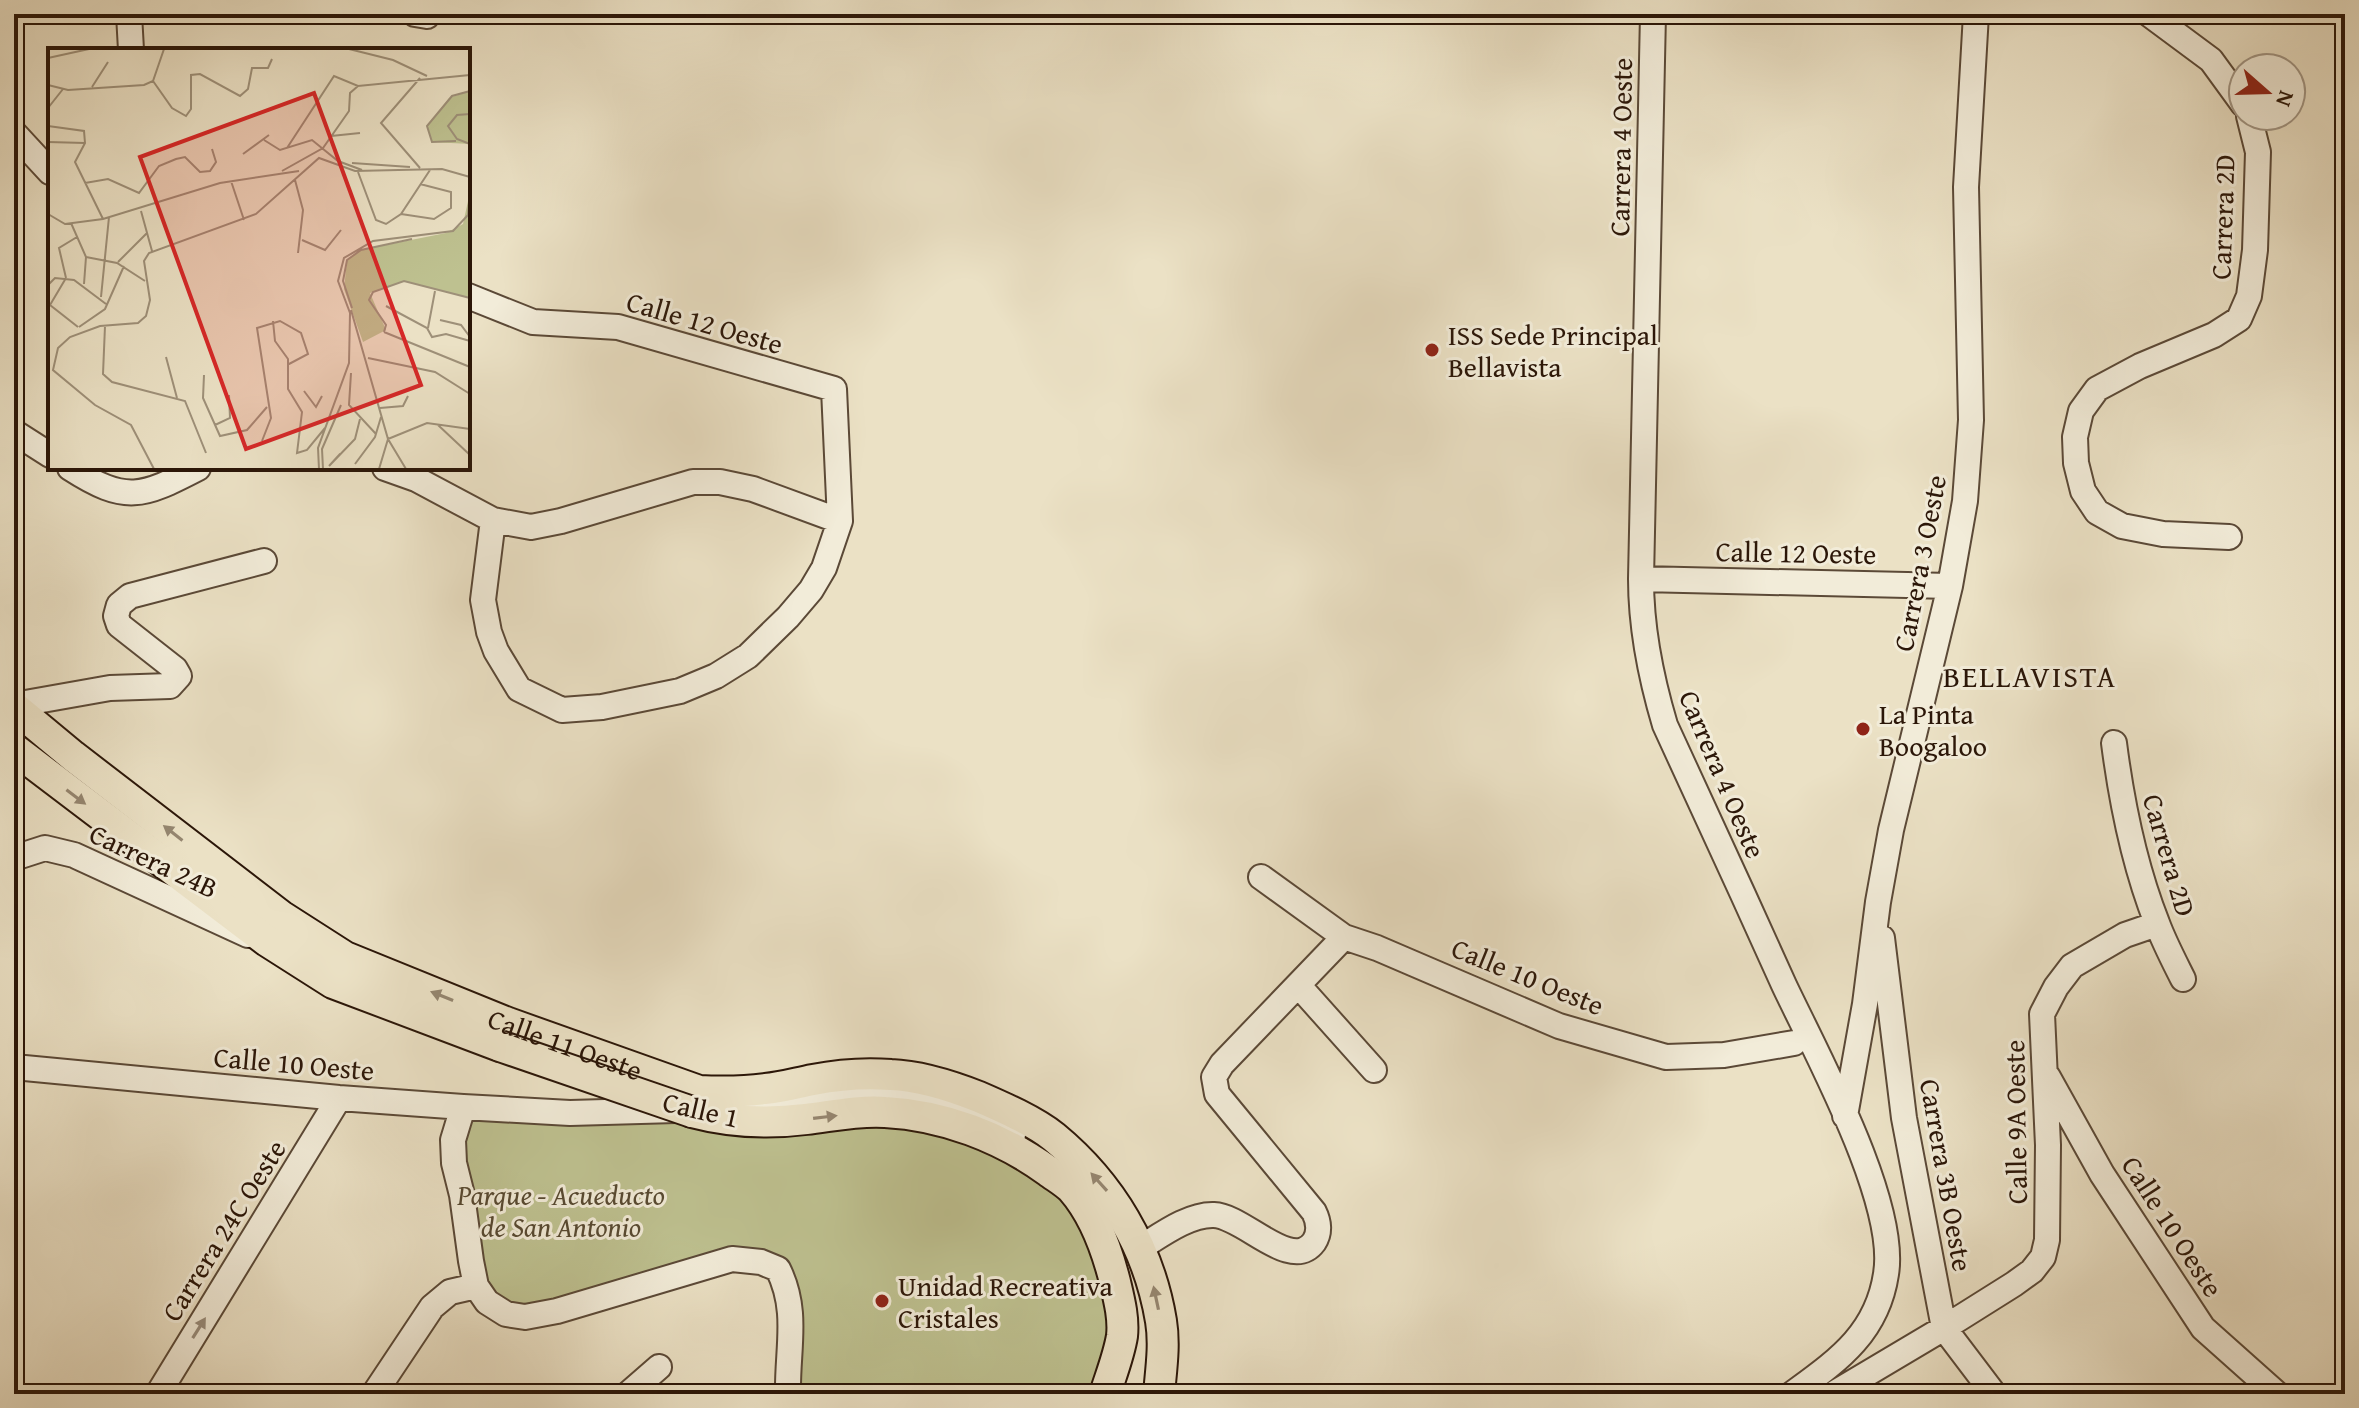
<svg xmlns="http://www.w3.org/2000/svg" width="2359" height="1408" font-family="'Gentium Book Plus',serif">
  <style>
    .green { fill: #bec190; stroke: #746c4c; stroke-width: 2 }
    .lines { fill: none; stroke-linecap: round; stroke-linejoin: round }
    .minor-casing { stroke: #5b4937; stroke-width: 28 }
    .major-casing { stroke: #2b1608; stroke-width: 34 }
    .minor { stroke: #f2ecd9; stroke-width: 24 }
    .major { stroke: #ebe1c5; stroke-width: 30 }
    .major-bridge-casing { stroke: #2b1608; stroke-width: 34; stroke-linecap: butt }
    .major-bridge { stroke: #ebe1c5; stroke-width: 30 }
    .oneway { fill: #958670 }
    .oneway2 { fill: #988c7b }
    .poi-dot { fill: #8f2418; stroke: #f2ecd9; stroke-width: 3 }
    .labels { text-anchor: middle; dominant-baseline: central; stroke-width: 6; stroke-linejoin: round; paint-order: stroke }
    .street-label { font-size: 28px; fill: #2b1608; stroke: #f2ecd9 }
    .poi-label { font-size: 28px; fill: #2b1608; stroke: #f2ecd9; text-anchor: start }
    .park-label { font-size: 28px; font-style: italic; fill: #574931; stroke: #f2ecd9 }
    .neighbourhood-label { font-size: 30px; letter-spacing: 2px; fill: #2b1608; stroke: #f2ecd9 }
    .inset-road { fill: none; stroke: #9e9079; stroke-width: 2 }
    .view { fill: #d62828; fill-opacity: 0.15; stroke: #d62828; stroke-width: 4 }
    .inset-edge { fill: none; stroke: #2b1608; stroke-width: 4 }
  </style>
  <rect width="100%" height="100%" fill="#ebe1c5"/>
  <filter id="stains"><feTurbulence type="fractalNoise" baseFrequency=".0025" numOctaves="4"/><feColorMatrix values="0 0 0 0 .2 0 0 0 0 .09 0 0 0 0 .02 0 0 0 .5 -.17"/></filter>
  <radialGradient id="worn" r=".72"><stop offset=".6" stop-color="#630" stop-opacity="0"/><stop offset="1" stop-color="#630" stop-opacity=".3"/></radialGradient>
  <!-- green -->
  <path class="green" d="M463,1107L906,1114L1070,1187L1122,1312L1105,1394H788L791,1311L761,1262L506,1314L471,1261Z"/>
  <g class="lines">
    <defs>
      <path id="minor" d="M129,14L131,50
        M415,14L427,16
        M1653,14L1641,579C1641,629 1651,678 1665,725C1705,812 1745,898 1784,985C1816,1053 1898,1202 1886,1274C1877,1334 1837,1361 1792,1394
        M2149,14L2211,60L2243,104
        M14,133L50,172
        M468,296L533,322L618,327L834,389L840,521L824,568L811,590L788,617L748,656L716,676L680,691L602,707L562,710L519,689L496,651L489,632L483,600L493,520
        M14,432L50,455
        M70,468C126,504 142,497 198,468
        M385,468L416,479L493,520L531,527L561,521L693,482H720L753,489L840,521
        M2229,537L2163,534L2122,526L2097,512L2083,491L2076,463L2075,437L2081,411L2097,389L2140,366L2214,335L2239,319L2249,296L2255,250L2258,152L2249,116
        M1641,579L1950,586
        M14,705L110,688L170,686L179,676L175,669L119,625L116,616L119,605L130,596L264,561
        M2114,743C2122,805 2134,865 2157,923C2164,942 2174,961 2183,979
        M14,858L45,848L74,855L248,935
        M1261,877L1344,937L1377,948L1559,1026L1666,1057L1724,1055L1794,1043
        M1882,938L1904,1118L1944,1328L1994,1394
        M1299,986L1374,1070
        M14,1067L339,1098L463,1107L570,1113L676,1110
        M2048,1077L2102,1174L2203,1328L2277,1394
        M463,1107L453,1140L454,1163L462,1195L471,1261L476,1286L487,1302L506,1314L525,1317L557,1311L732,1259L761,1262L778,1269C799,1311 787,1349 788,1394
        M729,1108C762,1107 793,1098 825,1093C892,1081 956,1101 1013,1135
        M1845,1116L1865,1004L1878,902L1891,830L1950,586L1965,501L1971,420L1966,187L1976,14
        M1140,1248C1161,1235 1189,1214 1214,1215C1244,1216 1291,1273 1314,1242C1320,1233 1319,1222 1314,1212L1217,1094L1214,1077L1222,1064L1344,937
        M158,1394L339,1098
        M374,1394L432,1307L450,1292L476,1286
        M628,1394L659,1367
        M1833,1394L1944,1328L2014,1284L2032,1271L2043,1257L2047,1240L2048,1145L2042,1014L2056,987L2072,966L2125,935L2157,924"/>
      <g id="major">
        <path id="s1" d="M14,707L73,756L281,916L345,957L508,1023L699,1091C721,1092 743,1092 765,1089C781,1088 797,1083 813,1080C838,1075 865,1073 891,1075C921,1076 951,1086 979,1097C1002,1107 1034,1121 1054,1137C1111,1184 1149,1248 1161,1321C1165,1345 1161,1370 1159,1394"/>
        <path d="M14,749L267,941L333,983L500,1046"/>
        <path d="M692,1112C730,1122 767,1124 806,1119C832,1116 859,1110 885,1112C943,1115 1001,1137 1048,1171C1056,1177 1065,1182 1072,1189C1094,1214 1107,1250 1115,1282C1119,1299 1124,1318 1122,1336C1119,1355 1111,1375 1105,1394"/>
      </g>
    </defs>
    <!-- minor casing -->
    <use href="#minor" class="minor-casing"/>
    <!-- major casing -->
    <use href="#major" class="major-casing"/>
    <!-- minor -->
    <use href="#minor" class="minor"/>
    <!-- major -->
    <use href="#major" class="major"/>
    <defs>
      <path id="major-bridge" d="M500,1046L692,1112"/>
    </defs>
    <!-- major-bridge casing -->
    <use href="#major-bridge" class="major-bridge-casing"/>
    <!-- major-bridge -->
    <use href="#major-bridge" class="major-bridge"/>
  </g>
  <!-- one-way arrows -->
  <defs><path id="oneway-solid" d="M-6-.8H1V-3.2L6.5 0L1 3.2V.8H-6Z" transform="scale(2)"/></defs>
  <g class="oneway">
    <use href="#oneway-solid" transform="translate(76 797) rotate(37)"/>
    <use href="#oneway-solid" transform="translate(173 833) rotate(-142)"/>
    <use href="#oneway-solid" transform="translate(442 996) rotate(-158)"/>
    <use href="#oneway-solid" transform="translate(825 1117) rotate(-7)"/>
    <use href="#oneway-solid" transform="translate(1099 1182) rotate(-132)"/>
    <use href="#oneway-solid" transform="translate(1156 1298) rotate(-102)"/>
  </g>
  <use class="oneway2" href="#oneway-solid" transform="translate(199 1328) rotate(-58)"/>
  <!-- markers -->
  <g class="poi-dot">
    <circle cx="1432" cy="350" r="8"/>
    <circle cx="1863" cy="729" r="8"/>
    <circle cx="882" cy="1301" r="8"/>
  </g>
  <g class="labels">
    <!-- street labels -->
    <g class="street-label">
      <text transform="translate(1620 147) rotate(-89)">Carrera 4 Oeste</text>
      <text transform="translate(2222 217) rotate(-88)">Carrera 2D</text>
      <text transform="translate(705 322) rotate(16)">Calle 12 Oeste</text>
      <text transform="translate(1796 552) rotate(1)">Calle 12 Oeste</text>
      <text transform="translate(1919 563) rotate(-79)">Carrera 3 Oeste</text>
      <text transform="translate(1723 774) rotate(67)">Carrera 4 Oeste</text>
      <text transform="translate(2170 855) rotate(74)">Carrera 2D</text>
      <text transform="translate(154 860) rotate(25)">Carrera 24B</text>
      <text transform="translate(1528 976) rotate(22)">Calle 10 Oeste</text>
      <text stroke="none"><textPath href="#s1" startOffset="652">Calle 11 Oeste</textPath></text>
      <text transform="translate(294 1063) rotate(5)">Calle 10 Oeste</text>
      <text transform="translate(701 1109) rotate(13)">Calle 1</text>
      <text transform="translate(2015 1122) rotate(-91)">Calle 9A Oeste</text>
      <text transform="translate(1947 1175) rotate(80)">Carrera 3B Oeste</text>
      <text transform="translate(2173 1226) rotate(57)">Calle 10 Oeste</text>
      <text transform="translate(223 1230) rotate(-58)">Carrera 24C Oeste</text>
    </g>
    <!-- poi labels -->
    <g class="poi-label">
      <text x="1448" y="334">ISS Sede Principal<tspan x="1448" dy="32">Bellavista</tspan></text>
      <text x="1879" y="713">La Pinta<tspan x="1879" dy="32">Boogaloo</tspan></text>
      <text x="898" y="1285">Unidad Recreativa<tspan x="898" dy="32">Cristales</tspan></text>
    </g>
    <!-- park labels -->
    <g class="park-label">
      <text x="561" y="1194">Parque - Acueducto<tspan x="561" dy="32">de San Antonio</tspan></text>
    </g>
    <!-- neighbourhood labels -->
    <g class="neighbourhood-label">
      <text x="2030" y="676">BELLAVISTA</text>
    </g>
  </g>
  <!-- overview -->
  <g transform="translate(48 48)">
    <rect width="422" height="422" fill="#ebe1c5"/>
    <path d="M422,43V96L384,94L379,78L401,50ZM422,144V250L356,233L322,245L338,282L315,294L296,241L299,212L313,202L398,185L415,176Z" fill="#bec190"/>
    <path class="inset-road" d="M301,1L345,12L379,28M0,10L41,1M105,33L124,60L138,68L143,61V27L152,26L192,48L200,41L204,20H220L224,11M0,37L20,42L96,37L105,33L116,1M44,39L60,14M0,60L15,41M422,66L409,67L400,78L409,91L422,96M0,78L36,83L37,95L27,114L55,171M283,88L312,85M216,92L232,102L264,92L290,113L314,122M408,93L384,94L379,78L404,48L422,43M0,94L37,95M239,100L286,28L310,38L422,27M195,106L221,87M304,115L362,119M372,120L333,75L372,30M234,123L275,100L301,63L302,45L310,38M310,124L328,172L338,176L353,166L382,122M247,132L255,162L250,205M183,133L196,172M37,135L60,131L91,145L111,118L128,111L137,109L152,124L162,123L168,114L164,101M93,163L104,203M0,166L17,176L55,171L172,135L251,123M353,166L386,171L403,160V144L372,136M23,175L38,209L36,236M254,192L277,202L293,182M38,209L69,215L97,233M70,214L99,185M18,230L2,257L30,279M18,230L11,200L29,189M0,237L7,230L26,232L58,256M53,249L61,169M338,258L379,280L384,289L398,286L422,293M304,260L295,233L299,212L313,202L364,191M303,262L340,391L358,421M392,272L413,277L422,289M225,273L227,293L240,311V341L254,364L249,405L259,402L277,380M57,278L55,326L64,334L137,353L158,405M31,279L57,261L76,218M380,280L387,243M336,284L338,277L321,252L325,244L356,233L422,250M336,284L422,319M118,309L129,350M320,310L387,324L422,346M303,325L301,357L328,386M156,327L155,350L172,388L199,382L219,359M256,343L268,359L274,348M332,360L355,358L360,348M167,377L182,370L181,347M390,377L422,407M340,391L379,375L422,381M214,393L223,370L209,280L232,273L253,285L260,306L241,316M292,406L281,418L307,391L312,371M307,416L327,389L333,369M106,421L83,377L47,357L5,322L10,300L22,289L52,278L90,275L98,268L102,252L96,213L101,205L208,166L271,110L307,123L394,121L422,129M271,421L270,400L301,315L302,265L290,233L296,210L325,193L405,183L420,167L422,144M275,421L274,401L293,357M331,421L340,391"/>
    <path class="view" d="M266,45L373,337L198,401L92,109Z"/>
    <rect width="422" height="422" class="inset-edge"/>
  </g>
  <!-- margin -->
  <rect width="2359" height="1408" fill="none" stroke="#ebe1c5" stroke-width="48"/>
  <rect x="16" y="16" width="2327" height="1376" fill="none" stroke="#2b1608" stroke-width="4"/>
  <rect x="24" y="24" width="2311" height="1360" fill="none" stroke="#2b1608" stroke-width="2"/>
  <!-- north arrow -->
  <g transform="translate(2267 92) rotate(110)"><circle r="38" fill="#f2ecd9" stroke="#a29685" stroke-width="2"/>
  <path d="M0-6L14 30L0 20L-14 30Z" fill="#8f2418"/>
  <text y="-12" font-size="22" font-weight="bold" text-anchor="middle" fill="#2b1608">N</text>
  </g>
  <rect width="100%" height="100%" filter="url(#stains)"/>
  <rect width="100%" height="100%" fill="url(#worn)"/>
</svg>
